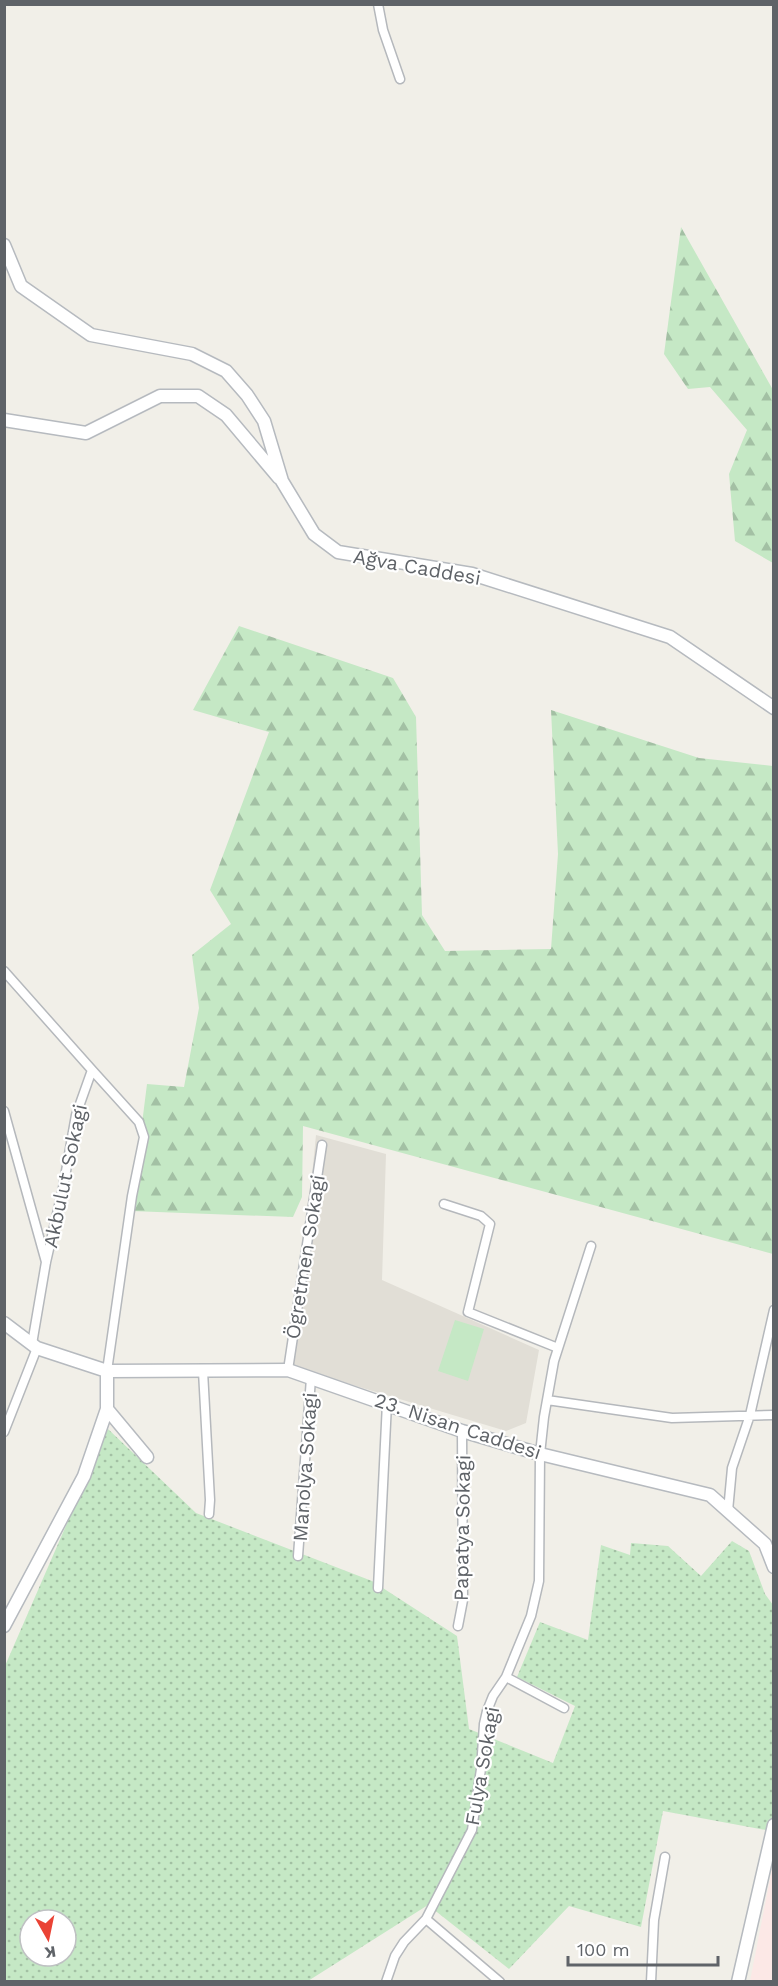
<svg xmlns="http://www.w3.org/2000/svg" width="778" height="1986" font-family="'Work Sans',sans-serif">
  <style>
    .education { fill: #e1ded6 }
    .medical { fill: #fce8e6 }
    .grass { fill: url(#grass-dots); fill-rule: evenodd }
    .forest { fill: url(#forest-firs) }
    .garden { fill: #c5e8c5 }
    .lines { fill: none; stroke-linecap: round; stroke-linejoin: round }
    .street-casing { stroke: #b5b8bc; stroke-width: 11 }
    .secondary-casing { stroke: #b6babf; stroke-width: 15 }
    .street { stroke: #fff; stroke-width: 8 }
    .secondary { stroke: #fff; stroke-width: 12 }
    .labels { text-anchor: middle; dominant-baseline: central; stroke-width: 4.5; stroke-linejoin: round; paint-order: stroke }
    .street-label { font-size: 20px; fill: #5f6368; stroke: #fff }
  </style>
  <defs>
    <pattern id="grass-dots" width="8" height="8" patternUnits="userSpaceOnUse" patternTransform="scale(1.5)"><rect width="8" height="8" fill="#c5e8c5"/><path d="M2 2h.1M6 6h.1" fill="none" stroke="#a3c0a4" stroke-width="1.8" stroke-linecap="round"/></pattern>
    <pattern id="forest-firs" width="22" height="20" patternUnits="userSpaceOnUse" patternTransform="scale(1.5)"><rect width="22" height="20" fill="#c5e8c5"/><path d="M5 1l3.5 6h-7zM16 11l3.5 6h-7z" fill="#a3c0a4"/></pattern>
  </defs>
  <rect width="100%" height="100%" fill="#f1efe8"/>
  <!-- education -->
  <path class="education" d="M316,1135L386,1154L382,1280L539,1350L526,1423L506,1431L293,1367Z"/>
  <!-- medical -->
  <path class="medical" d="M772,1869H774L773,1981H750Z"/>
  <!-- grass -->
  <path class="grass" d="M108,1429L196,1513L372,1581L457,1636L469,1729L553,1763L575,1706L517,1677L540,1622L588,1640L601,1545L630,1555L631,1543L668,1546L701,1576L732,1541L749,1551L765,1594L773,1605V1823L771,1831L663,1811L641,1927L569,1906L509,1969L428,1905L308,1981L5,1982V1666ZM30,1920H66V1956H30Z"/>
  <!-- forest -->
  <path class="forest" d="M681,227L773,390V563L735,541L729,474L747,430L710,387L688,389L664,354Z
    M239,626L393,678L416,717L422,915L445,951L551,949L558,854L551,710L699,758L773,766V1254L303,1126L302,1197L293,1217L131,1211L147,1084L184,1087L199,1008L192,955L231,924L210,890L269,732L193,710Z"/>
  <!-- garden -->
  <path class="garden" d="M455,1320L484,1329L468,1381L438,1371Z"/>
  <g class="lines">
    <defs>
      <path id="street" d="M378,4L383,30L400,79
        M4,971L92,1070L76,1115L63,1188L46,1262L32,1344
        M92,1070L139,1122L144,1137L132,1196L107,1371
        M4,1111L46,1262
        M444,1204L481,1216L490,1224L468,1312L558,1348
        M288,1370L322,1145
        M203,1371L210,1500L209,1514
        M547,1400L672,1418L774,1415
        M4,1432L37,1348
        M728,1511L732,1468L750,1415L774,1310
        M298,1556L311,1378
        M378,1588L387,1403
        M458,1626L463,1600L462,1431
        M506,1677L564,1708
        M426,1919L500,1982
        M386,1982L395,1956L404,1942L426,1919L472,1830L481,1769L484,1724L487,1711L493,1696L506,1677L531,1616L539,1581L540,1454L544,1417L554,1361L591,1246
        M651,1982L654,1920L665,1857"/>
      <path id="secondary" d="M4,245L21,286L91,335L192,354L226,371L247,395L264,421L282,481L314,534L338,552L472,574L670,637L774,708
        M4,420L86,433L160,396H198L226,415L279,478
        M4,1323L37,1348L107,1371V1409L147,1457
        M107,1371L288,1370L462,1431L540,1454L710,1495L765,1544L774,1567
        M4,1626L84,1476L107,1409
        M738,1982L774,1825"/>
    </defs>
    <!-- street casing -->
    <use href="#street" class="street-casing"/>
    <!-- secondary casing -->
    <use href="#secondary" class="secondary-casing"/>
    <!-- street -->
    <use href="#street" class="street"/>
    <!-- secondary -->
    <use href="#secondary" class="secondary"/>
  </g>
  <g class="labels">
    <!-- street labels -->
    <g class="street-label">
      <text transform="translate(417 567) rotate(10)">Ağva Caddesi</text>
      <text transform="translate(65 1176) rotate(-78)">Akbulut Sokagi</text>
      <text transform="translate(305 1257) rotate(-81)">Ögretmen Sokagi</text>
      <text transform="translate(458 1426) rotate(18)">23. Nisan Caddesi</text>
      <text transform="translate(305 1467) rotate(-86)">Manolya Sokagi</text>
      <text transform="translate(462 1528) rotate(-89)">Papatya Sokagi</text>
      <text transform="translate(482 1766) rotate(-80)">Fulya Sokagi</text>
    </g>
  </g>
  <!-- border -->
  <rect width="778" height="1986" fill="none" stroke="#5f6368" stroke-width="12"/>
  <!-- north arrow -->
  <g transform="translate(48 1938) rotate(171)"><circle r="28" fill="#ffffff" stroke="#bfc1c3" stroke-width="1.5"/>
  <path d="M0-4.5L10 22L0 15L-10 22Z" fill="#ea4335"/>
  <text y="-9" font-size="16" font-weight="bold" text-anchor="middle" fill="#5f6368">K</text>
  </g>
  <!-- scale -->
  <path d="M568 1956v9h150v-9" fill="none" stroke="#5f6368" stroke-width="3"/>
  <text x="577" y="1956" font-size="18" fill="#5f6368" stroke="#ffffff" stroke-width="4.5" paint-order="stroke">100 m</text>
</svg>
